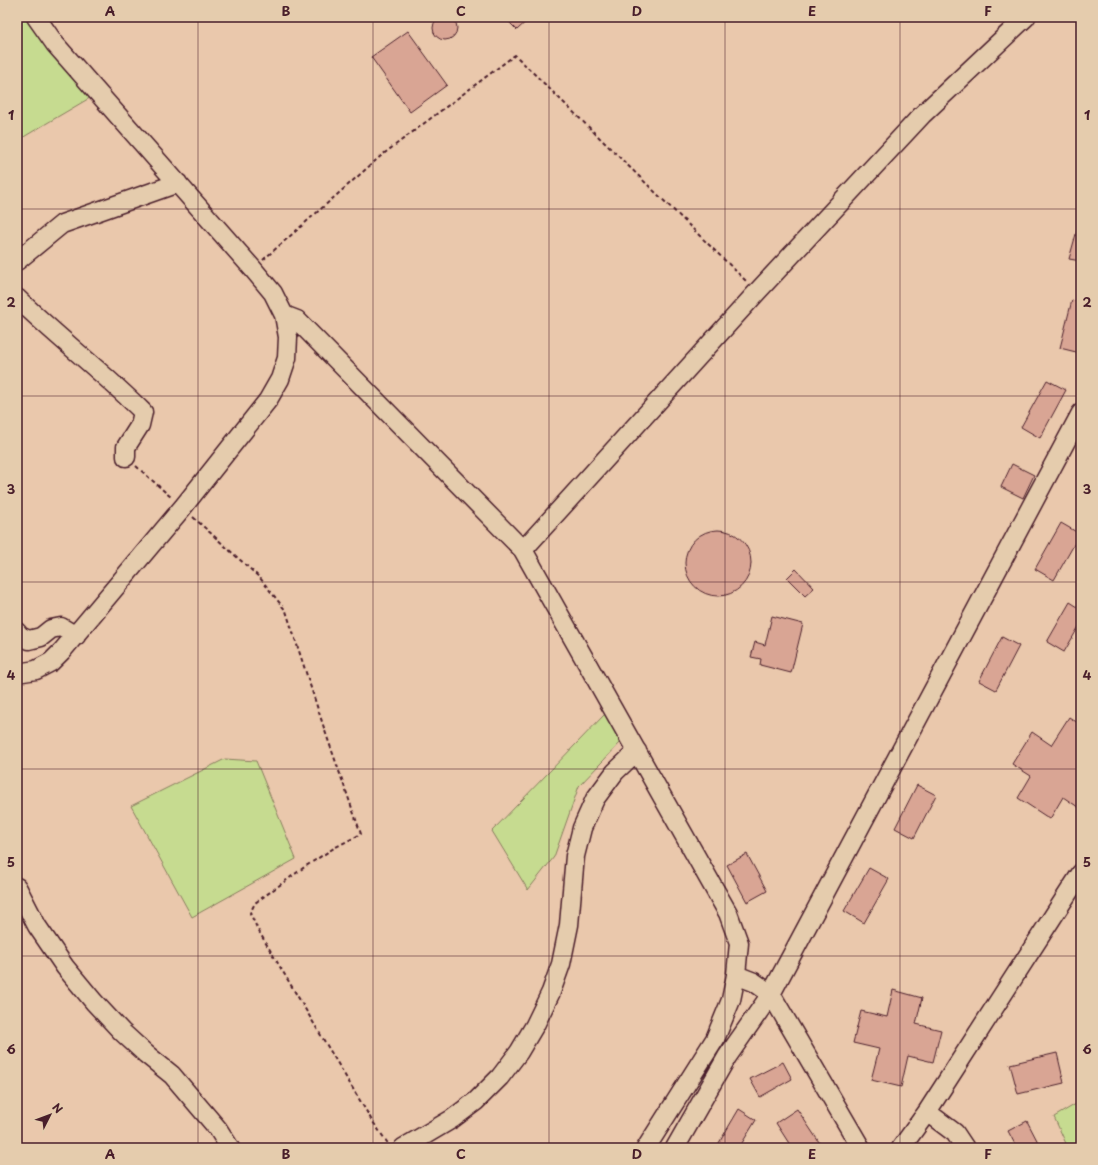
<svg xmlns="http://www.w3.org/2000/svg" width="1098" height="1165" font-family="'Playpen Sans',sans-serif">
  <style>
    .green { fill: #c6db90; stroke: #887d5e }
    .building { fill: #d9a594; stroke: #4a1f2b }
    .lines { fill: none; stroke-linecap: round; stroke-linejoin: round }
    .minor-casing { stroke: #4a1f2b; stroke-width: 21 }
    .path { stroke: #4a1f2b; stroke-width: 2; stroke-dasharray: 4 3; stroke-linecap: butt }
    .minor { stroke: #e5ccad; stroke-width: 18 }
    .grid { fill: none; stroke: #4a1f2b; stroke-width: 1; stroke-opacity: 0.55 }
    .neatline { fill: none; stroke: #4a1f2b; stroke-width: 1.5 }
    .grid-label { font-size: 13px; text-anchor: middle; font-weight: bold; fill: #4a1f2b }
  </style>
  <rect width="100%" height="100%" fill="#eac8ac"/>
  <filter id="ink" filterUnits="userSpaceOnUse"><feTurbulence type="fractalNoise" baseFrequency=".025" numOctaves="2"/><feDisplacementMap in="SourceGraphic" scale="8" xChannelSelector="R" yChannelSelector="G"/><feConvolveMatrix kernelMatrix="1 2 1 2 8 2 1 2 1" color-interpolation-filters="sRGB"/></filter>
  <g filter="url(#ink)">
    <!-- green -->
    <path class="green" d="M17,17H49L93,96L42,126L17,141Z
      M605,714L622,741L579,786L554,857L528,890L492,831Z
      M225,759L256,761L296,859L192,917L131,806Z
      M1081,1101V1148H1068L1054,1117Z"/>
    <!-- building -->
    <path class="building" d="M433 28a12 12 0 1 1 24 0a12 12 0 1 1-24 0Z
      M504,17H531L517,30Z
      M408,31L447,85L410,112L371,57Z
      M1078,227L1081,228V261L1069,259Z
      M1072,300L1081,303V347L1080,353L1060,348Z
      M1047,380L1066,390L1040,438L1021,427Z
      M1012,464L1034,475L1023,498L1001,487Z
      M1061,523L1080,534L1054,580L1035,569Z
      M685 563a33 33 0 1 1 66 0a33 33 0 1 1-66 0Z
      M796,569L814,588L805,596L787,578Z
      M1070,602L1081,609V623L1064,652L1047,642Z
      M772,616L803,624L791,673L760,665L761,659L751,657L755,642L765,645Z
      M1002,637L1019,646L996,690L979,681Z
      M1069,717L1081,725V809L1063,797L1050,819L1018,798L1031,776L1012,764L1032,732L1051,745Z
      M917,785L936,795L914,838L895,828Z
      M747,854L767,891L747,902L727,865Z
      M869,868L889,879L864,923L844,911Z
      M893,990L922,998L916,1024L941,1030L933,1062L908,1056L901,1087L871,1080L879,1049L853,1043L861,1011L887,1017Z
      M1057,1053L1064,1083L1018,1094L1010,1064Z
      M783,1062L792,1079L760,1097L750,1079Z
      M739,1109L756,1120L739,1148H716Z
      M797,1109L823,1148H792L776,1123Z
      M1027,1121L1041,1148H1017L1008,1131Z"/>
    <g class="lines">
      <defs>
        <path id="minor" d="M17,261L62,224L178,183
          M17,298C58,338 103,372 143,412L140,425L126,447V457
          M284,315L297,320L523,550L728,913L739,943L736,975L731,1000L715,1039L646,1148
          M523,550L757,292L922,115L1026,17
          M17,632L20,636L29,640L41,637L51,629L61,627L76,636
          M17,673L36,670L51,662L62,651L183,507L268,400L280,379L287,358L288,337L284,315L273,293L253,269L55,44L36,17
          M17,887L37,926L65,967L94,1002L122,1032L146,1054L172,1075L218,1129L230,1148
          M736,975L754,982L771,994L861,1148
          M927,1112L955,1133L965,1148
          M403,1148L452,1119L476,1101L500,1077L519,1052L535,1025L551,992L561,964L569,925L575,856L582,828L595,799L615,772L637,751
          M675,1148L727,1057L771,994L1081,413
          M901,1148L927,1112L1081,873"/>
      </defs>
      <!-- minor casing -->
      <use href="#minor" class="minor-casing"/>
      <!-- path -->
      <path class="path" d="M263,260L382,155L515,55L747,282
        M136,466L172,498
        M193,517L260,578L286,611L325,731L361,834L334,848L306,866L255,903L250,913L258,930L371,1119L389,1145"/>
      <!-- minor -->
      <use href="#minor" class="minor"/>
    </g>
  </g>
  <!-- grid -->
  <path class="grid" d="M198,17V1148M373,17V1148M549,17V1148M725,17V1148M900,17V1148M17,209H1081M17,396H1081M17,582H1081M17,769H1081M17,956H1081"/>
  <!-- margin -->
  <rect width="1098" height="1165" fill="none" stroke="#e5ccad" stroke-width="44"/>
  <!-- north arrow -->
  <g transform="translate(50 1115) rotate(48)" stroke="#e5ccad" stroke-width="3" paint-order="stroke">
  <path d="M0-3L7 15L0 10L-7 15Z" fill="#4a1f2b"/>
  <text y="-6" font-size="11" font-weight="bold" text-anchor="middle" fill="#4a1f2b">N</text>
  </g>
  <rect x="22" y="22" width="1054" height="1121" class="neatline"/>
  <g class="grid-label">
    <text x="110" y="16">A</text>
    <text x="286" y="16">B</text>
    <text x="461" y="16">C</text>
    <text x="637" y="16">D</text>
    <text x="812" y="16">E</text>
    <text x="988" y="16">F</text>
    <text x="11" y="120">1</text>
    <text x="1087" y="120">1</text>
    <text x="11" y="307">2</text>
    <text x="1087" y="307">2</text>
    <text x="11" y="494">3</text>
    <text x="1087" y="494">3</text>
    <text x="11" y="680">4</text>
    <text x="1087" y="680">4</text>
    <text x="11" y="867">5</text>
    <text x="1087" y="867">5</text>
    <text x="11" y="1054">6</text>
    <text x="1087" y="1054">6</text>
    <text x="110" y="1159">A</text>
    <text x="286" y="1159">B</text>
    <text x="461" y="1159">C</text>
    <text x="637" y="1159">D</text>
    <text x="812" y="1159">E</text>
    <text x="988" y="1159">F</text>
  </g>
</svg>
